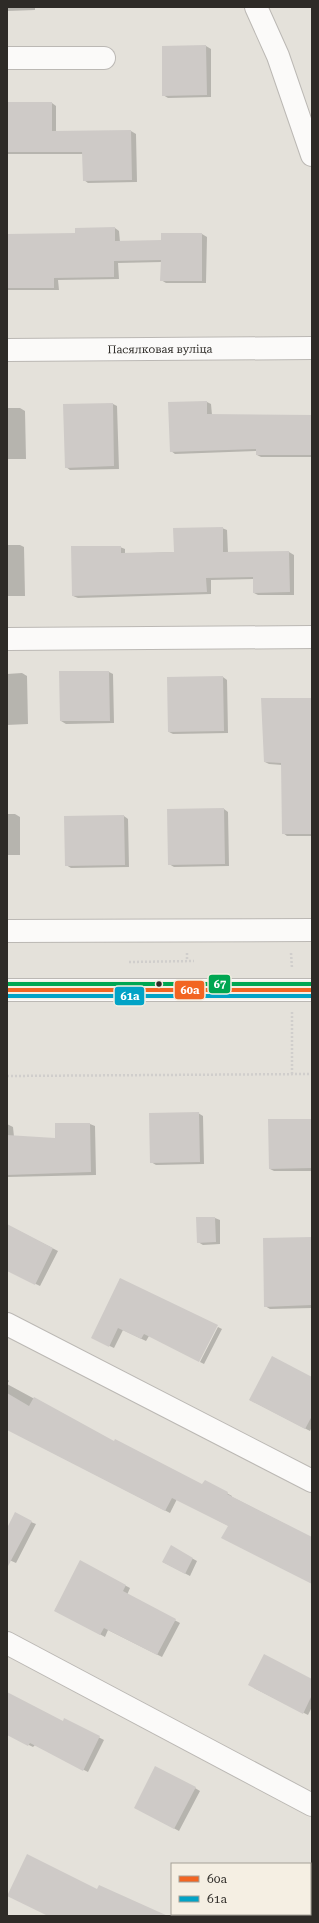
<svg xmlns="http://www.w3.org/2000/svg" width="319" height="1923" font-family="'Roboto Serif',serif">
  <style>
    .shadow { fill: #0003 }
    .building { fill: #cecac7 }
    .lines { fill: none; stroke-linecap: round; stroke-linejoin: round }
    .minor-casing { stroke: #bbb8b4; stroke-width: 24 }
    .path { stroke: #d0cecc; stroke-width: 2.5; stroke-dasharray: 2 2; stroke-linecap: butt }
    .minor { stroke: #fbfaf9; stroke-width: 22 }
    .bus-1-casing { stroke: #f5efe3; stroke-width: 7 }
    .bus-2-casing { stroke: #f5efe3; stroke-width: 7 }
    .bus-3-casing { stroke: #f5efe3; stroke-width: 7 }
    .bus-1 { stroke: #f26522; stroke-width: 4 }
    .bus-2 { stroke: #02a3c6; stroke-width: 4 }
    .bus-3 { stroke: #00a651; stroke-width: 4 }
    .bus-dot { fill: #2e2b27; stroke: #f5efe3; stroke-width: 1.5 }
    .labels { text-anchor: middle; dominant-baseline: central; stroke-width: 4; stroke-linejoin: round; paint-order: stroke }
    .street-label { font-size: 11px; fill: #2e2b27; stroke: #f5efe3 }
    .line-badge { stroke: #f5efe3; stroke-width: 1.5 }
    .badge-label { font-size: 11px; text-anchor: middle; font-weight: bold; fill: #fff }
  </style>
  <rect width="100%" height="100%" fill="#e4e1da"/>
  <!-- shadow -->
  <path class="shadow" d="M7,7H35V10L7,11Z
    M206,46L211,49V97L168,98L163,95Z
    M7,103H52L56,106V132L131,131L136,134L137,182L88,183L84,180L83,154H7Z
    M115,228L119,231L120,242L162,241V234H202L207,237L206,283H166L161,280L162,262L118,263L119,279L58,280L59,290H7V235L76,234Z
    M207,402L211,404L212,415L312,416V457H261L257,455V451L175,454L171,451Z
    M113,404L117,406L119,469L70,470L66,467Z
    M7,408H20L25,411L26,459H7Z
    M222,528L227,530L228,553L289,552L294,555V595H258L254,593V579L211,580V594L78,598L73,596L120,547L125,549V554L175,552Z
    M7,545H20L24,547L25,596H7Z
    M109,672L113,674L114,723L66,724L61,721Z
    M22,673L27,676L28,724L7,725V674Z
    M223,677L227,680L228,733L173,734L169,732Z
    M310,699L312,700V836H287L283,833L282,765L269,764L265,762Z
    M224,809L228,812L229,866L174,867L169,864Z
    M7,814H15L20,817V855H7Z
    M124,816L128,819L129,867L71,868L66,865Z
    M198,1113L203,1116L204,1164L156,1165L151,1162Z
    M312,1120V1171H274L270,1169Z
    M7,1124L13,1127L14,1137L56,1139V1124H90L95,1126L96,1175L7,1177Z
    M215,1218L220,1220V1244L203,1245L198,1242Z
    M7,1225L58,1251L40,1286L7,1270Z
    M312,1238V1308L270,1309L265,1306Z
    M120,1279L149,1336L146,1341L123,1330L114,1348L97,1340Z
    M218,1327L222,1329L204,1364L200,1362Z
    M7,1379L9,1381L7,1384L114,1442L203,1486L205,1481L232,1496V1497L312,1538V1583L229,1526L177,1499L170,1513L7,1429Z
    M312,1379V1427L310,1431L250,1400Z
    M31,1522L36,1524L16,1563L7,1559V1530Z
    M171,1547L197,1561L190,1576L163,1562Z
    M81,1562L130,1588L127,1595L180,1623L162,1657L108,1630L105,1637L55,1610Z
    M312,1680V1707L308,1715L254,1688Z
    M7,1701L63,1723L65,1720L104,1740L88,1772L35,1745L33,1747L7,1734Z
    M195,1788L200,1791L179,1831L140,1810Z"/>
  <!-- building -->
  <path class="building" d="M206,45L207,95L162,96V46Z
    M7,102H52V131L131,130L132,180L83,181L82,152H7Z
    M115,227V241L161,240V233H202V281H160L161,260L114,261V277L54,278V288H7V234L75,233V228Z
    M207,401V414L312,415V455H256V449L170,452L168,402Z
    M113,403L114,466L65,468L63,404Z
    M223,527V552L289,551L290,592L253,593V577L206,578L207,592L72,596L71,546H121V553L174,552L173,528Z
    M59,671H109L110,721H60Z
    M223,676L224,731L168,732L167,677Z
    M261,698H311L312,834H282L281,763L264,762Z
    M224,808L225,864L168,865L167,809Z
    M124,815L125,865L65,866L64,816Z
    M199,1112L200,1162L150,1163L149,1113Z
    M268,1119H312V1168L269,1169Z
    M55,1123H90L91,1172L7,1175V1135L55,1138Z
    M196,1217H215L216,1242L197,1243Z
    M7,1224L53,1248L35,1285L7,1271Z
    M312,1237V1305L264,1307L263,1238Z
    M120,1278L218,1325L199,1362L144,1334L141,1339L118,1328L109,1347L91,1338Z
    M272,1356L312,1377V1416L305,1429L249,1400Z
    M7,1393L29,1406L34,1397L114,1441L115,1439L202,1484L205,1480L228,1492L227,1494L312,1537V1584L221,1538L228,1526L172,1498L165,1511L7,1430Z
    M15,1512L32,1521L7,1568V1528Z
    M171,1545L193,1558L185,1574L162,1562Z
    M80,1560L126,1585L123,1591L176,1619L157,1655L104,1628L100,1635L54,1611Z
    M264,1654L312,1679V1695L303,1714L248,1685Z
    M7,1692L63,1721L64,1718L100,1736L83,1771L30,1743L28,1746L7,1735Z
    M155,1766L196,1787L174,1829L134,1808Z
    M27,1854L97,1889L99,1885L168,1916H48L7,1896Z"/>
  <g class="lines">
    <defs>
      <g id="minor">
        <path d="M256,7L278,56L312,155"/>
        <path d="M7,58H104"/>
        <path id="s1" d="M7,350L312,348"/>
        <path d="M7,639L312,637"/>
        <path d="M7,931L312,930"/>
        <path d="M7,990H312"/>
        <path d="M7,1324L312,1481"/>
        <path d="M7,1643L312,1805"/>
      </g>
    </defs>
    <!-- minor casing -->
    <use href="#minor" class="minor-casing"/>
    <!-- path -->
    <path class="path" d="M187,953V961
      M291,953L292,968
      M129,962L194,961
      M292,1012V1075
      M7,1076L312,1074"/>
    <!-- minor -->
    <use href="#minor" class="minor"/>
    <defs>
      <path id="bus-1" d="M7,990H312"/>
      <path id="bus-2" d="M7,996H312"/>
      <path id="bus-3" d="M7,984H312"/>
    </defs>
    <!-- bus-1 casing -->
    <use href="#bus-1" class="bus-1-casing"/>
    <!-- bus-2 casing -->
    <use href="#bus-2" class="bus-2-casing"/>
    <!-- bus-3 casing -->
    <use href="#bus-3" class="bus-3-casing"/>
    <!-- bus-1 -->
    <use href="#bus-1" class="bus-1"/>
    <!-- bus-2 -->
    <use href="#bus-2" class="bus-2"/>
    <!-- bus-3 -->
    <use href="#bus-3" class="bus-3"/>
  </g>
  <!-- markers -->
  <circle class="bus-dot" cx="159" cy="984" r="3.5"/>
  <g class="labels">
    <!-- street labels -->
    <g class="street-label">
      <text stroke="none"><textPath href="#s1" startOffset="153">Пасялковая вуліца</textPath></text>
    </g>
  </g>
  <g class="line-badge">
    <rect x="208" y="974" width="23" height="20" rx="4" fill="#00a651"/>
    <rect x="174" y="980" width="31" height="20" rx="4" fill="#f26522"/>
    <rect x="114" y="986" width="31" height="20" rx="4" fill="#02a3c6"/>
  </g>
  <g class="badge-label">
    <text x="220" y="988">67</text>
    <text x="190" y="994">60а</text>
    <text x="130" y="1000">61а</text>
  </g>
  <!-- border -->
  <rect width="319" height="1923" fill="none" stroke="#2e2b27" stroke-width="16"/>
  <!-- legend -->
  <rect x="171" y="1863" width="140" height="52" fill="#f5efe3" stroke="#a5a198"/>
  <rect x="179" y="1876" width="20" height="6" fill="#f26522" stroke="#a5a198"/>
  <text x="207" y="1883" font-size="12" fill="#2e2b27">60а</text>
  <rect x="179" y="1896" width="20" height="6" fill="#02a3c6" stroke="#a5a198"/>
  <text x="207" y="1903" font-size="12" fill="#2e2b27">61а</text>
</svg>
